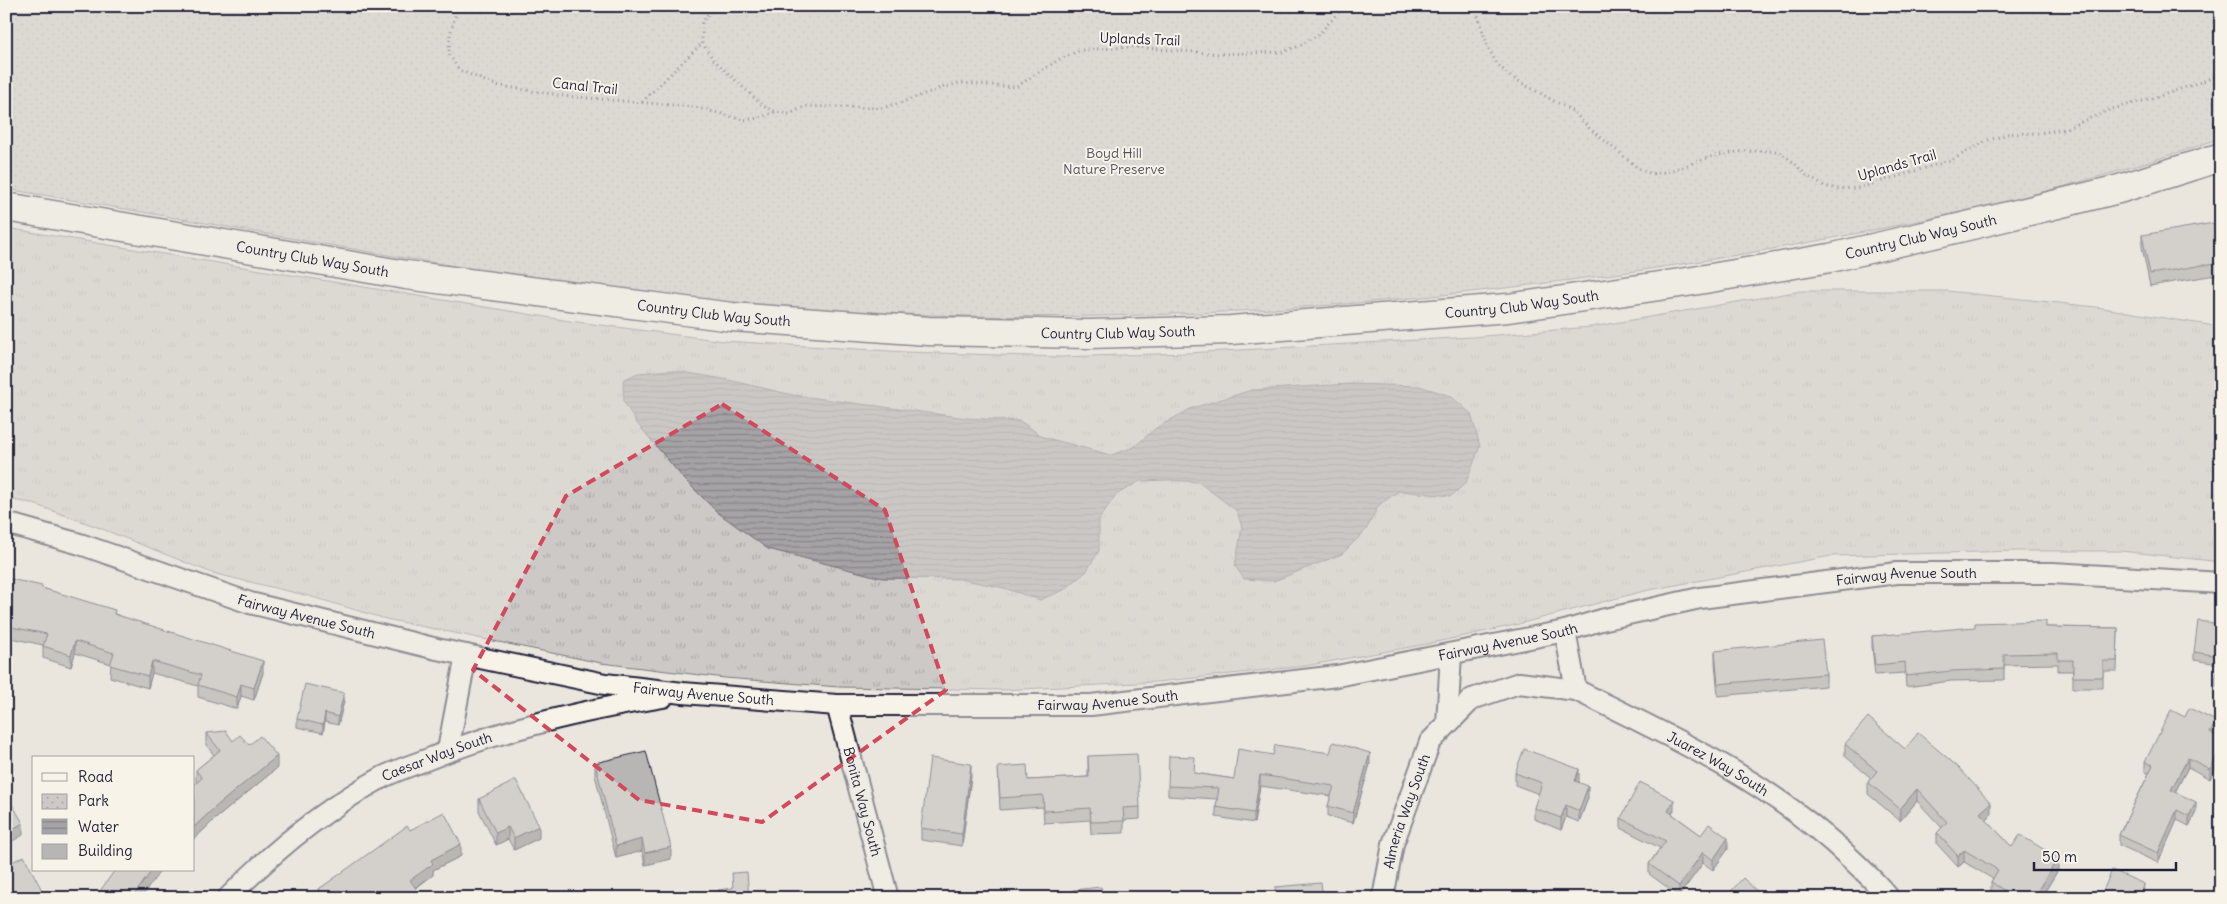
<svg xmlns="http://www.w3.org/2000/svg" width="2227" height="904" font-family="Delius,sans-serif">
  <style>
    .grass { fill: url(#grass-tufts); stroke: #787680 }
    .park { fill: url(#park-dots); stroke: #787680 }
    .water { fill: url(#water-rules); stroke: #716f7b }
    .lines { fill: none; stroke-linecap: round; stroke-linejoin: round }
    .street-casing { stroke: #22223b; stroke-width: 24 }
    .secondary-casing { stroke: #22223b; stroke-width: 31 }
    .path { stroke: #22223b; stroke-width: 3; stroke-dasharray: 1 4; stroke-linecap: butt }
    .street { stroke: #f7f3e8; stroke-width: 20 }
    .secondary { stroke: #f7f3e8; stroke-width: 28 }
    .wall { fill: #9e9d9c; stroke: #22223b }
    .shaded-wall { fill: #817f7f; stroke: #22223b }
    .building { fill: #b8b6b5; stroke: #22223b }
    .marked { fill: none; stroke: #d1495b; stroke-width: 4; stroke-dasharray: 10 6; stroke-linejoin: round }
    .labels { text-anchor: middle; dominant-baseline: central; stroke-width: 4; stroke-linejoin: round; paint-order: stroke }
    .street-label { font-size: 14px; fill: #22223b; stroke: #f7f3e8 }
    .park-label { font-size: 14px; fill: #555465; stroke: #f7f3e8 }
  </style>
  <defs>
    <pattern id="grass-tufts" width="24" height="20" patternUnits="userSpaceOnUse" patternTransform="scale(1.25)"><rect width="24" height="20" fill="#cdc9c6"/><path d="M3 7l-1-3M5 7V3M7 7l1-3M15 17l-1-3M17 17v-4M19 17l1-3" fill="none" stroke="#b0acab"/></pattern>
    <pattern id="park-dots" width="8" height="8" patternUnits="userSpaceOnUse" patternTransform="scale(1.25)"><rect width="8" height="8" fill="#cdc9c6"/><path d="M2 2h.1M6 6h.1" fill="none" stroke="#b0acab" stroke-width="1.8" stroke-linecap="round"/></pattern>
    <pattern id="water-rules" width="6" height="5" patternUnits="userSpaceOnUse" patternTransform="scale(1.25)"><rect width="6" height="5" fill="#a6a3a6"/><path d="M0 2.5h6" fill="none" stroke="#878488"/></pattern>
  </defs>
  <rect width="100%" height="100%" fill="#eae6de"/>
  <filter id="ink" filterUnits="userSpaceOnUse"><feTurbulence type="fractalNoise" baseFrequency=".02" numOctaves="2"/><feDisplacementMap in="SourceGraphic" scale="10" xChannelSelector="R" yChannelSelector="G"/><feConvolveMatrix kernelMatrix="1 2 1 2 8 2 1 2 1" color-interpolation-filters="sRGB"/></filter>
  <g filter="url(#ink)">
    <!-- grass -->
    <path class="grass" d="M6,228L570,321L724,341L906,352L1060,357L1187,353L1472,337L1591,327L1801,291H1947L2096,307L2221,327V562L2121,551H2017L1831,556L1644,591L1515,625L1427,644L1305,666L1157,682L1003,690L839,687L725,678L601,663L386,619L309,596L212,573L100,528L31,503L6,499Z"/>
    <!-- park -->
    <path class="park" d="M6,6H2221V138C2051,198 1873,233 1695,262C1402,308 1105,329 808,309C538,290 273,232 6,189Z"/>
    <!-- water -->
    <path class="water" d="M670,370L724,379L793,395L967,418L1020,421L1043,437L1111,455L1134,447L1156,428L1192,408L1252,390L1350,384L1419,386L1451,396L1471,414L1480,446L1466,483L1451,496L1399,491L1379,505L1366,530L1342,554L1274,581L1244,579L1235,566L1242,528L1237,511L1198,482L1169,480L1140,481L1116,495L1099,519V551L1086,572L1064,590L1040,600L1004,588L960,579L882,578L768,549L717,512L683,478L636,422L624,402L623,380L638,373Z"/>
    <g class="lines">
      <defs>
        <g id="street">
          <path id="s1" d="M6,523L80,544L250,603L437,649L605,684L683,693L837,705H1091L1337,676L1565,631L1601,620L1700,598L1897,573H2053L2221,583"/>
          <path id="s2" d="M1565,631L1576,690C1674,738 1769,781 1849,857C1863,870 1877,883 1889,898"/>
          <path id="s3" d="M837,705L888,898"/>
          <path d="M1447,724L1451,654"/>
          <path d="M448,750L466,655"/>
          <path id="s4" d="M228,898C273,851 326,808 383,777C397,770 412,765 426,760C502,729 582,711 663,697"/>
          <path id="s5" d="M1383,898L1393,844L1430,742L1472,699L1519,683L1576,690"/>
        </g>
        <g id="secondary">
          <path id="s6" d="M6,207L406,275L732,317L928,331L1089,334L1231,330L1508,308L1687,282L1830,258L1976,224L2119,189L2221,157"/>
        </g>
      </defs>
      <!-- street casing -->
      <use href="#street" class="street-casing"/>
      <!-- secondary casing -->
      <use href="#secondary" class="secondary-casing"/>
      <!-- path -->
      <path class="path" d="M458,6L450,34L449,54L459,70L495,85L564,96L695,107L744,120L759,118L775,112
        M713,6L702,23V43L713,59L763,106L776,112L790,114L806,106L881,108L900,103L944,87L961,83L1016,87L1058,60L1081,50L1132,47L1219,54L1283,52L1301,45L1319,34L1344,6
        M1475,6L1488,48L1497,64L1511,77L1574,112L1588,127L1638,168L1652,174L1670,171L1713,156L1744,151H1778L1793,162L1807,176L1824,186L1838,189L1859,188L1952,160L1986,141L2008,134L2039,133L2064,129L2112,109L2157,97L2221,75
        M1876,6C1893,14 1914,17 1930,6
        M642,102L702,43"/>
      <!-- street -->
      <use href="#street" class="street"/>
      <!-- secondary -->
      <use href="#secondary" class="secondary"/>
    </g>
    <!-- wall -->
    <path class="wall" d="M2142,235L2221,260V274L2150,286L2142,247Z
      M6,578L42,588L115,614L263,673L254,700L241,696L237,709L198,697V686L152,673L148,688L110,677L111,664L75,653L71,667L43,658V645L6,637Z
      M2221,624V686H2216V678L2218,664L2194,660V652Z
      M2046,627L2118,628L2117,671H2103V688H2073V671H2058V664L2004,665V680L1951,681L1906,687L1905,673L1875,675L1872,647V636Z
      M1715,651L1826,674V686L1718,696L1715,663Z
      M344,701L338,725L325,722L323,733L297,727V719Z
      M2216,731L2214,735L2210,779L2188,767L2175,792L2196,812L2189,826L2177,820L2158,863L2119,845V835L2149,773L2145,772V762Z
      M206,733L249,745L277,768L213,821L194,839V785L196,783V770L214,755L206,745Z
      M1845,744L1905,749L1991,815L1986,820L2012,847L2058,870L2041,898H1997L1991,894V882L1993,879L1964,862L1958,867L1937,844V833L1942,828L1917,801L1900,821L1868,794V782L1871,778L1845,756Z
      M1273,755L1370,764L1353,823L1328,816V806L1331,796L1260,786L1254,823L1216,817V807L1217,799L1168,796V786L1195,773L1234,779Z
      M1088,756L1140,807V819L1124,820V833L1091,834L1090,820L1044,823L1043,807L1000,810L998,767L1028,780L1088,777Z
      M595,763L671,859L645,865L642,851L616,858L595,775Z
      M1515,773L1579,781V782L1588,798L1579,822L1566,817L1561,830L1534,819V808L1539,794L1515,785Z
      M971,776L962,846L921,840V828Z
      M479,799L539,838L514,850L508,839L496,845L479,811Z
      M1674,810L1672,814L1701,835L1728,849L1713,870L1703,863L1679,896L1649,874V864L1660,848L1621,828V818Z
      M410,830L461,856L433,870V875L416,888L419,898H319V889Z"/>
    <!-- shaded-wall -->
    <path class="shaded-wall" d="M75,641V653L71,667V655Z
      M152,661V673L148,688V676Z
      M263,661V673L254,700V688Z
      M241,684V696L237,709V697Z
      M344,693V701L338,725V717Z
      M325,713V722L323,733V725Z
      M2216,721V731L2210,743V733Z
      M2221,748V758L2210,779V769Z
      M1370,753V764L1353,823V813Z
      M277,756V768L213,821L194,839V827L213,809Z
      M2188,758V767L2171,800V790Z
      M971,764V776L962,846V834Z
      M1579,769V781L1575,793V781Z
      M1260,775V786L1254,823V813Z
      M1588,786V798L1579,822V811Z
      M1917,789V801L1900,821V809Z
      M1674,800V810L1668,822V811Z
      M2196,802V812L2189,826V816Z
      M1991,803V815L1980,825V813Z
      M1566,805V817L1561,830V818Z
      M2177,810V820L2158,863V853Z
      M23,823V835L6,845V833Z
      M539,826V838L514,850V838Z
      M508,827V839L496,845V833Z
      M1728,838V849L1713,870V860Z
      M642,839V851L616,858V846Z
      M461,844V856L433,870V875L410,891V880L431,860Z
      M671,847V859L645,865V853Z
      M1964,850V862L1958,867V856Z
      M1703,852V863L1679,896V886Z
      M2058,858V870L2041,898H2033Z
      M152,870H161L158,874L141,898H132Z
      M2144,884L2143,898H2138Z
      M419,893V898H412Z"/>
    <!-- building -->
    <path class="building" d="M2214,223L2221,262L2150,274L2142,235Z
      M6,578L42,586V588L115,610L114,614L263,661L254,688L241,684L237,697L198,685L201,675L152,661L148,676L110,665L114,653L75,641L71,655L43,646L47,634L6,626Z
      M2046,621V627L2118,628L2117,661H2103V677H2073V660H2058V653L2004,654V669L1951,671L1906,676L1905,662L1875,665L1872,636L1975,627V623Z
      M2198,621L2221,624V678H2216L2219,656L2194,652Z
      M1822,640L1826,674L1718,684L1715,651Z
      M305,684L344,693L338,717L325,713L323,725L297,719Z
      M2189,708L2216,721L2210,733L2221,739V748L2210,769L2188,758L2171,790L2196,802L2189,816L2177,810L2158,853L2119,835L2153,765L2145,762L2171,710L2185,717Z
      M1868,717L1905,749L1918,733L1958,767L1991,803L1980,813L2012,847L2020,835L2058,858L2033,898H2016L1991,882L1998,870L1964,850L1958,856L1937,833L1947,822L1917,789L1900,809L1868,782L1877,771L1845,744Z
      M226,731L233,741L240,735L249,745L260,736L277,756L213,809L194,827V785L202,778L196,770L220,750L206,733Z
      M1333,742L1370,753L1353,813L1328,806L1334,786L1260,775L1254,813L1216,807L1219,788L1168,786L1169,756L1195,757L1194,773L1234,779L1238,749L1273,755L1275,745L1330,753Z
      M1524,749L1579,769L1575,781L1588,786L1579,811L1566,805L1561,818L1534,808L1542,783L1515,773Z
      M646,751L671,847L645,853L642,839L616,846L595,763Z
      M1137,754L1140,807L1123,808L1124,821L1091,822L1090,808L1044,811L1043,795L1000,798L998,767L1027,765L1028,780L1089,777L1088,756Z
      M930,758L971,764L962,834L921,828Z
      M516,780L539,826L514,838L508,827L496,833L479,799Z
      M1640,782L1674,800L1668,811L1701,835L1709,824L1728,838L1713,860L1703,852L1679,886L1649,864L1666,841L1621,818Z
      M6,794L23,823L6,833Z
      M444,812L461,844L431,860L433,864L410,880L419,893L412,898H326L319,889L407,826L410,830Z
      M24,856L46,898H6V865Z
      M115,870H152L132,898H95Z
      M2112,870L2144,884L2138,898H2100Z
      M747,872L749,898H719L718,890L733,888L732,873Z
      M1743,878L1764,898H1725Z
      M1321,883L1323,898H1276L1275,887Z
      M1101,887L1103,898H1074L1073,890Z"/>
  </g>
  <!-- marked area -->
  <path d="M0 0H2227V904H0ZM722,404L885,510L946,690L762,822L639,800L473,670L566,496Z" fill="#eae6de" fill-opacity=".55" fill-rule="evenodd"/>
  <path class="marked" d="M722,404L885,510L946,690L762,822L639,800L473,670L566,496Z"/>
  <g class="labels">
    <!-- street labels -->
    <g class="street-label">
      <text transform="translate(1140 39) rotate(2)">Uplands Trail</text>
      <text transform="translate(585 86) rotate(6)">Canal Trail</text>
      <text transform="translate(1897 165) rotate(-16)">Uplands Trail</text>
      <text stroke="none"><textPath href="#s6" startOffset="1931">Country Club Way South</textPath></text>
      <text stroke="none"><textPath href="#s6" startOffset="311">Country Club Way South</textPath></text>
      <text stroke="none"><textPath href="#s6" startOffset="1526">Country Club Way South</textPath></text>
      <text stroke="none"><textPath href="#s6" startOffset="716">Country Club Way South</textPath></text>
      <text stroke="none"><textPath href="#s6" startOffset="1121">Country Club Way South</textPath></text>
      <text stroke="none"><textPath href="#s1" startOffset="1935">Fairway Avenue South</textPath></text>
      <text stroke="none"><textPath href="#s1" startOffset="315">Fairway Avenue South</textPath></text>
      <text stroke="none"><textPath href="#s1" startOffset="1530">Fairway Avenue South</textPath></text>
      <text stroke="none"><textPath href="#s1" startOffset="720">Fairway Avenue South</textPath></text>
      <text stroke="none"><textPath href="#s1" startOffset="1125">Fairway Avenue South</textPath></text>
      <text stroke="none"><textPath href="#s4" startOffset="255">Caesar Way South</textPath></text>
      <text stroke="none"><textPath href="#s2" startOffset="220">Juarez Way South</textPath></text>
      <text stroke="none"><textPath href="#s3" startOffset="100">Bonita Way South</textPath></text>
      <text stroke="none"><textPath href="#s5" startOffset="90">Almeria Way South</textPath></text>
    </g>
    <!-- park labels -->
    <g class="park-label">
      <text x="1114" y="153">Boyd Hill<tspan x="1114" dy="16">Nature Preserve</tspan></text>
    </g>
  </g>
  <!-- margin -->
  <rect width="2227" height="904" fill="none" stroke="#f7f3e8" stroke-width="25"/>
  <rect x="12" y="12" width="2202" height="879" fill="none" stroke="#22223b" stroke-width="2" filter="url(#ink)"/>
  <!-- legend -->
  <rect x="32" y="756" width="162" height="115" fill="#f7f3e8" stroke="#a29fa3"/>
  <rect x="42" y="773" width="25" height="8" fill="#f7f3e8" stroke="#a29fa3"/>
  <text x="78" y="782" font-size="15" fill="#22223b">Road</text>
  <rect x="42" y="794" width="25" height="15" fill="url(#park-dots)" stroke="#a29fa3"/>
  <text x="78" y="806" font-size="15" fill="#22223b">Park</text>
  <rect x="42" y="819" width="25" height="15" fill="url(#water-rules)" stroke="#a29fa3"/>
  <text x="78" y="832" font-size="15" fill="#22223b">Water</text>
  <rect x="42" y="844" width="25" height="15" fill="#b8b6b5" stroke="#a29fa3"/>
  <text x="78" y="856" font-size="15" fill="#22223b">Building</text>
  <!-- scale -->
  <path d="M2034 862v8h142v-8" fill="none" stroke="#22223b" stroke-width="2.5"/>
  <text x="2042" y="862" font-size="15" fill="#22223b" stroke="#f7f3e8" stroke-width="4" paint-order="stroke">50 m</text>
</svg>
